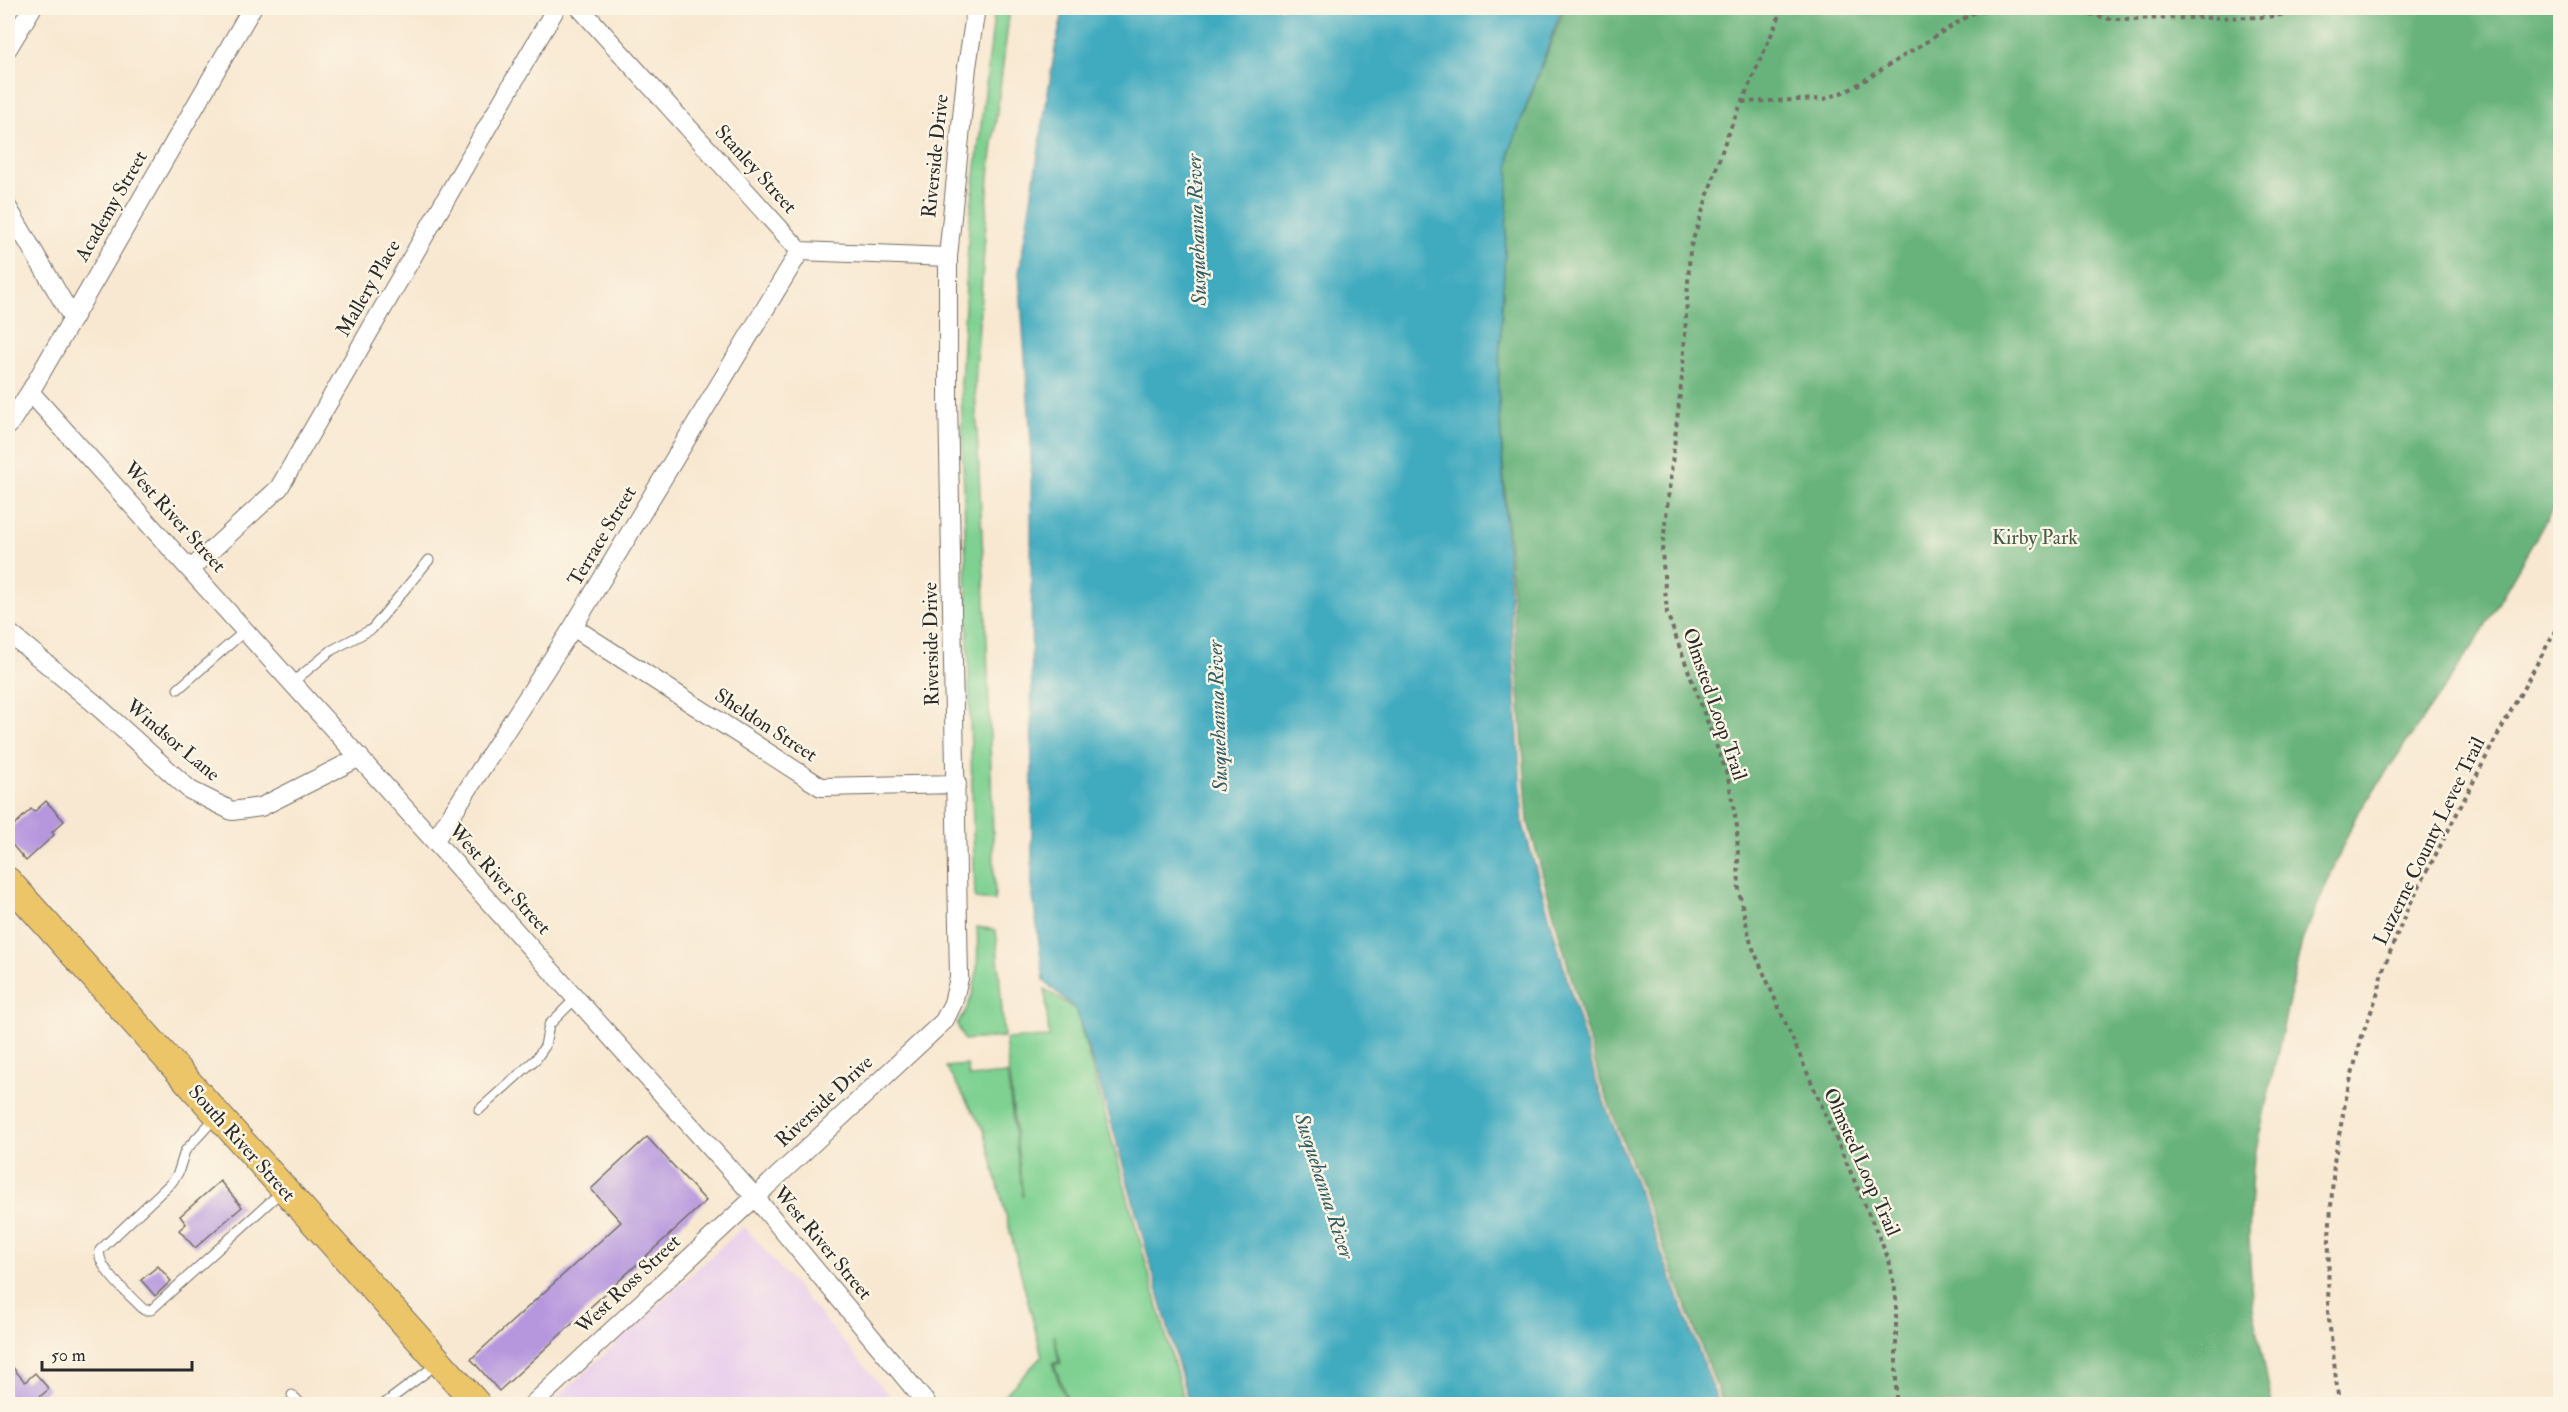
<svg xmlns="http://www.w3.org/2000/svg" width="2568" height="1412" font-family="'IM FELL Double Pica',serif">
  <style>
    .built { fill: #ead1ec }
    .green { fill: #7fd192; stroke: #557e5e; stroke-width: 1.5 }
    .forest { fill: #67b37c; stroke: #496f54; stroke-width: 1.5 }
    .water { fill: #3faabf; stroke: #356a75; stroke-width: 1.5 }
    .building { fill: #b697de }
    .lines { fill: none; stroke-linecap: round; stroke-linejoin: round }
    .service-casing { stroke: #736d65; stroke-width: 11 }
    .minor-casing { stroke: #736d65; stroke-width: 20 }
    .primary-casing { stroke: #736d65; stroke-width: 29 }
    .path { stroke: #736d65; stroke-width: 4; stroke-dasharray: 4.5 4.5; stroke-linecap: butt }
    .service { stroke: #fff; stroke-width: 9 }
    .minor { stroke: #fff; stroke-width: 18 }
    .primary { stroke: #edc569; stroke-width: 27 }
    .labels { text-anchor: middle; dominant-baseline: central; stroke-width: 5; stroke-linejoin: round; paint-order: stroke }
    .street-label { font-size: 20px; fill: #2b2b2b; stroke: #fcf5e5 }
    .park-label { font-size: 20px; fill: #445d4a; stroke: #fcf5e5 }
    .water-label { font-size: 21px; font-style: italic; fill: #335e66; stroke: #fcf5e5 }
  </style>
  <rect width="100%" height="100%" fill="#fcf5e5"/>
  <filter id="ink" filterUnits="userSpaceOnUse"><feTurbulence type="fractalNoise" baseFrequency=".0167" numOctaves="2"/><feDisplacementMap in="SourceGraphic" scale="12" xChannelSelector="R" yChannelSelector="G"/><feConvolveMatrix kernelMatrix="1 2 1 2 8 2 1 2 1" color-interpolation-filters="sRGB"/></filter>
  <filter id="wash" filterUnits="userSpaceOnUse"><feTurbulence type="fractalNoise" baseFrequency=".008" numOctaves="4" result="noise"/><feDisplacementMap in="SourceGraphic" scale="24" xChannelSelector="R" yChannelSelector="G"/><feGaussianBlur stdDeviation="1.35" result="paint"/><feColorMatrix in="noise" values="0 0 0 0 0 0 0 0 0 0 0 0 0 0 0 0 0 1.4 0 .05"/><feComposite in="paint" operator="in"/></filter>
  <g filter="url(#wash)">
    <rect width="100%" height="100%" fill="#f8e8d1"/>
    <!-- built -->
    <path class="built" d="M744,1226L897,1404H550Z"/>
    <!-- green -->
    <path class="green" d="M995,8H1010L989,176L975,385L987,643L995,901L975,899L961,384L969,226Z
      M977,927L996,930L1004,1037L964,1040L957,1024C978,998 979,961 977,927Z
      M1045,989L1076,1010L1185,1404H1069L1054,1364H1061L1054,1335L1059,1362L1052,1363L1067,1404H996L1042,1356L984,1130L946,1067L967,1065L969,1077L1007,1074L1023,1197L1005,1039L1049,1037Z"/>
    <!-- forest -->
    <path class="forest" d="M1564,8H2560V496L2477,640L2356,816L2302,941L2252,1168L2249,1236L2252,1302L2272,1404H1723L1600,1081L1528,822L1498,389L1510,151Z"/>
    <!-- water -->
    <path class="water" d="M1064,8H1562L1510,151L1498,389L1523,824L1597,1083L1719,1404H1189L1112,1125L1076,1010L1044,981L1032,889L1031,440L1019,273L1055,49Z"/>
    <g id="blocks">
      <!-- building -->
      <path class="building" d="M46,801L64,821L52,832L54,835L26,861L8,840V831L31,809L34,812Z
        M647,1137L706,1201L499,1391L471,1359L621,1222L591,1189Z
        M220,1181L242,1207L195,1248L179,1230L186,1224L180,1216Z
        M158,1266L171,1281L155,1296L141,1280Z
        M8,1362L25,1382L35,1373L49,1389L31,1404H8Z"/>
    </g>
  </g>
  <g filter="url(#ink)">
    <use href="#blocks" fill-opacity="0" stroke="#736d65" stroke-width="1.5"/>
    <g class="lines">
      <defs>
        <path id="service" d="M293,682L332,650L372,629L429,560
          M178,689L246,630
          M479,1110L536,1059L545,1046L549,1025L576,998
          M215,1118L185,1151L178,1173L172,1182L100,1250C95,1267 133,1298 144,1310H151L282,1191
          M292,1395L301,1404
          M384,1404L437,1364"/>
        <path id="minor" d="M580,8L800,251L948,257
          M8,48L32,8
          M8,208L72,317
          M30,392L754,1196L927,1404
          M8,426L30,392L252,8
          M191,569L279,488L556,8
          M573,627L821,787L957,784
          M8,632L94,703L190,790L232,811L261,807L360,757
          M435,840L573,627L800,251
          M533,1404L944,1021L953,1003L959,978L948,399V257L967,67L976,8"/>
        <path id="primary" d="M8,881L477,1404"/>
      </defs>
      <!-- service casing -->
      <use href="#service" class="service-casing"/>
      <!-- minor casing -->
      <use href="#minor" class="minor-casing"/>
      <!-- primary casing -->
      <use href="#primary" class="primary-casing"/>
      <!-- path -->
      <path class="path" d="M1783,8L1727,136L1690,249L1683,368L1662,551L1667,613L1728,777L1737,827L1739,892L1751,944L1889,1260L1896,1295V1404
        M2063,8L2110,19L2268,17L2293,13L2305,8
        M1742,102L1824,99L1849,90L1971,14L1993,8
        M2339,1404L2328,1311L2329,1237L2334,1162L2347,1093L2362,1036L2379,990L2381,975L2406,912L2496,738L2560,622"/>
      <!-- service -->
      <use href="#service" class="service"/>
      <!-- minor -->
      <use href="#minor" class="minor"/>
      <!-- primary -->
      <use href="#primary" class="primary"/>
    </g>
  </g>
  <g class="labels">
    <!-- street labels -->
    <g class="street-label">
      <text transform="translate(935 156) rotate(-84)">Riverside Drive</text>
      <text transform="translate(756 169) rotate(48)">Stanley Street</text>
      <text transform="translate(111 206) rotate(-60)">Academy Street</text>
      <text transform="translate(368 288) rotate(-60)">Mallery Place</text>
      <text transform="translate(175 517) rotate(48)">West River Street</text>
      <text transform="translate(602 536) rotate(-59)">Terrace Street</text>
      <text transform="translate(931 644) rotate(-91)">Riverside Drive</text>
      <text transform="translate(1715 704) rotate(71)">Olmsted Loop Trail</text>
      <text transform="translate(766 725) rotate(33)">Sheldon Street</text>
      <text transform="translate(173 740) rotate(40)">Windsor Lane</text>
      <text transform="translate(2429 841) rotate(-64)">Luzerne County Levee Trail</text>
      <text transform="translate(500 879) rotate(48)">West River Street</text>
      <text transform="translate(824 1101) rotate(-43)">Riverside Drive</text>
      <text transform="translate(242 1143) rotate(48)">South River Street</text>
      <text transform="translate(1862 1162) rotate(66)">Olmsted Loop Trail</text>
      <text transform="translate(823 1243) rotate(50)">West River Street</text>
      <text transform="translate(628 1284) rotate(-43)">West Ross Street</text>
    </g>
    <!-- park labels -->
    <g class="park-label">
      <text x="2035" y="537">Kirby Park</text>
    </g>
    <!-- water labels -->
    <g class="water-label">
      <text transform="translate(1197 230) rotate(-92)">Susquehanna River</text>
      <text transform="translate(1218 716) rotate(-92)">Susquehanna River</text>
      <text transform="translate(1324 1186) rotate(72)">Susquehanna River</text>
    </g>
  </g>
  <!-- margin -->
  <rect width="2568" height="1412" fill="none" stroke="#fcf5e5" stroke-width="30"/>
  <!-- scale -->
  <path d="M42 1361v9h150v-9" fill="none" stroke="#2b2b2b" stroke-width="3"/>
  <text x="51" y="1361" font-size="18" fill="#2b2b2b" stroke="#fcf5e5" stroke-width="4.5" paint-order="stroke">50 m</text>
</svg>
